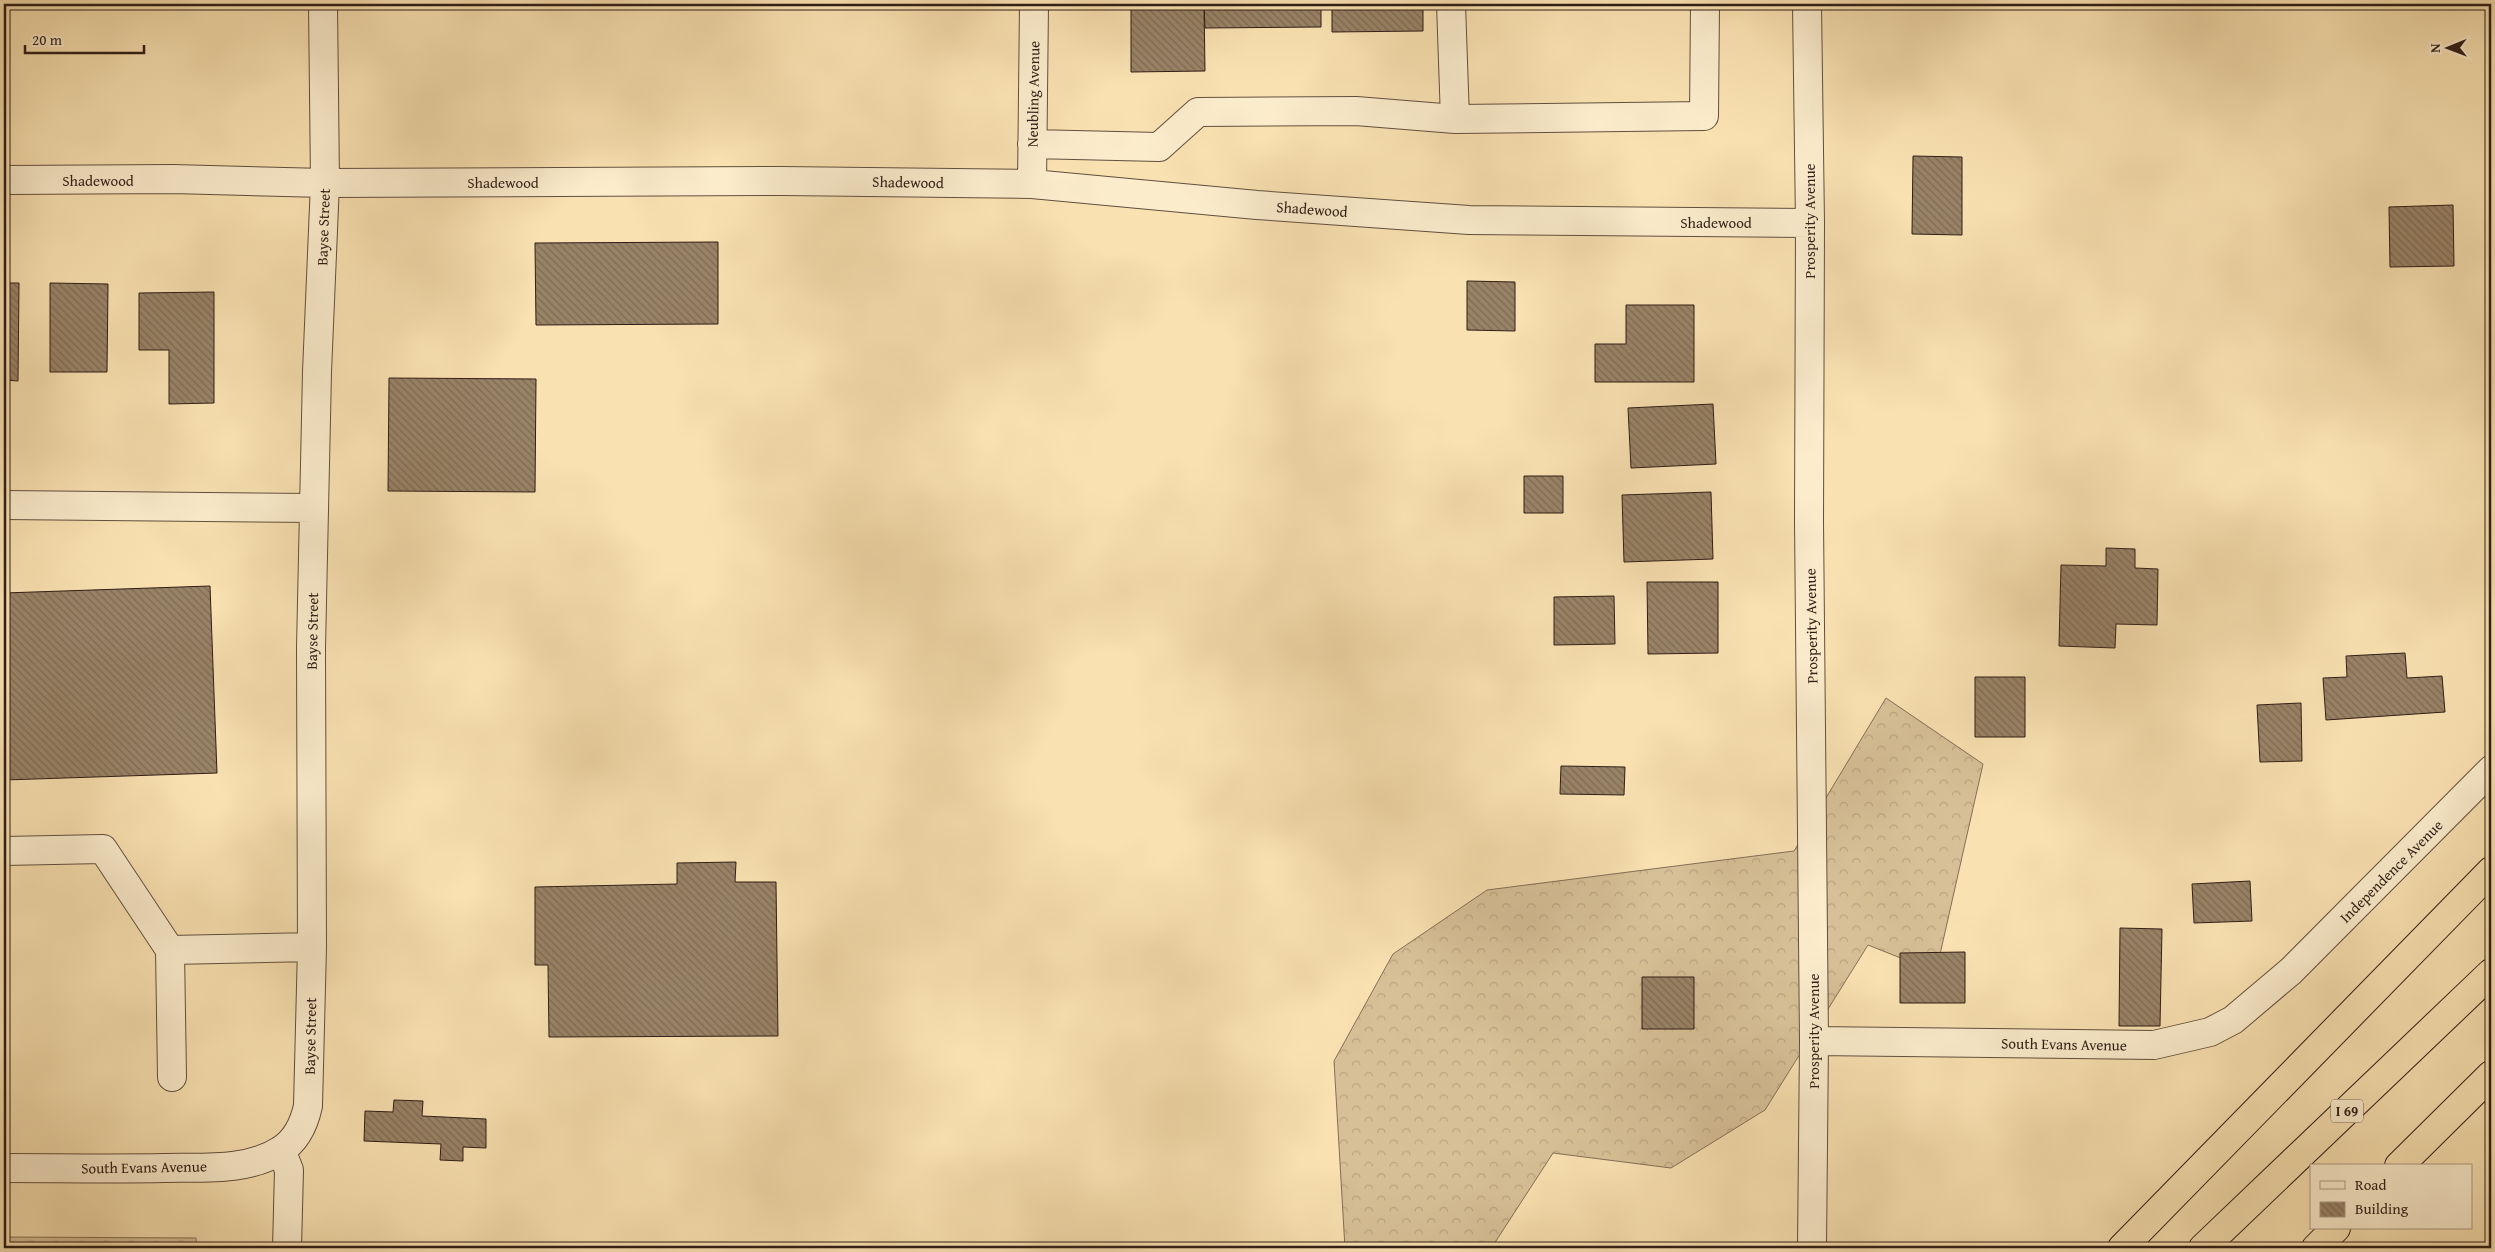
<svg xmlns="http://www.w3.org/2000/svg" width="2495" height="1252" font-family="'Gentium Book Plus',serif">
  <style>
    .forest { fill: url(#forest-crowns); stroke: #846f57 }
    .building { fill: url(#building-back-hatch); stroke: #301e17 }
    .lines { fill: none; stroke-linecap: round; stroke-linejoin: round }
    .minor-casing { stroke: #624f3e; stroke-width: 30 }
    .highway-casing { stroke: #301e17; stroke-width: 30 }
    .minor { stroke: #fbeccc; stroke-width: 28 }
    .highway { stroke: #f9e1b1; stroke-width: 28 }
    .labels { text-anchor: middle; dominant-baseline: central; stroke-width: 4; stroke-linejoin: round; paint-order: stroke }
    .shield { fill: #fbeccc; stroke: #6d5c4d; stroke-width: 1 }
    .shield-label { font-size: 14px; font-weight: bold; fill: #301e17 }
    .street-label { font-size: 15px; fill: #301e17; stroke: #fbeccc }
  </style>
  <defs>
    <pattern id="forest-crowns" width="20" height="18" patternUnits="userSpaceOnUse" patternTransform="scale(1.25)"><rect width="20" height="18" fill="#d7c097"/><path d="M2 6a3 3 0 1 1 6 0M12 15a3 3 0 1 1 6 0" fill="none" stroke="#b9a581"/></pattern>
    <pattern id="building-back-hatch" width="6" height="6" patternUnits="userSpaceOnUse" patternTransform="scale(1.25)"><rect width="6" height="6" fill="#998367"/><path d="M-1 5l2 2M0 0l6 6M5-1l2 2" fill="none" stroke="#7d6b54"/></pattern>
  </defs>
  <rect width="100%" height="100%" fill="#f9e1b1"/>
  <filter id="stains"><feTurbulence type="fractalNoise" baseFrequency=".004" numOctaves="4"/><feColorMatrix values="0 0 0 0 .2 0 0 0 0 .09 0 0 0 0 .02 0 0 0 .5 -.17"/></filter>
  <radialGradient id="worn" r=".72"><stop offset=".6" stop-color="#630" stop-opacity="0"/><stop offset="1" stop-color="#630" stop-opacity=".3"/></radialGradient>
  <!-- forest -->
  <path class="forest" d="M1886,698L1983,764L1936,972L1868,945L1765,1110L1671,1168L1553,1153L1494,1244V1248H1345L1334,1061L1393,954L1487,890L1794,851Z
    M4,1237L196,1238L197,1248H4Z"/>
  <!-- building -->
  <path class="building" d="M1131,4H1204L1205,71L1131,72Z
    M1204,4H1321V27L1205,28Z
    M1332,4H1423V31L1332,32Z
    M1901,4H1960V5H1901Z
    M1913,156L1962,157V235L1912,234Z
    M2453,205L2454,266L2390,267L2389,207Z
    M718,242V324L536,325L535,243Z
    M1467,281L1515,282V331L1467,330Z
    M4,283H19L18,381L4,380Z
    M50,283L108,284L107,372H50Z
    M214,292V403L169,404V350H139V293Z
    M1626,305H1694V382H1595V344H1626Z
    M389,378L536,379L535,492L388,491Z
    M1713,404L1716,464L1631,468L1628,408Z
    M1524,476H1563V513H1524Z
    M1711,492L1713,559L1624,562L1622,495Z
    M2106,548L2135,549V568L2158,569L2157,625L2116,624L2115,648L2059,646L2061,565L2106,566Z
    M1647,582H1718V653L1648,654Z
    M210,586L217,773L4,780V593Z
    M1614,596L1615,644L1554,645V597Z
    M2405,653L2407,678L2442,676L2445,712L2326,720L2323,678L2347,677L2346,656Z
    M1975,677H2025V737H1975Z
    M2301,703L2302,761L2260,762L2257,705Z
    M1561,766L1625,767L1624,795L1560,794Z
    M736,862L735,882H776L778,1036L549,1037L548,965H535V887L677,884V863Z
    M2250,881L2252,921L2194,923L2192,884Z
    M2120,928L2162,929L2160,1026H2119Z
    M1965,952V1003H1900V953Z
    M1642,977H1694V1029H1642Z
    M394,1100L423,1101L422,1116L486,1119V1148L463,1147V1161L440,1160L441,1144L364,1141L365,1111L393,1112Z"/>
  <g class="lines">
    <defs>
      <path id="minor" d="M1807,4L1810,223L1809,521L1814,1041L1812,1248
        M1455,119L1704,116L1705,4
        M1032,144L1159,147L1198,112L1356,111L1455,119L1451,4
        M4,180L173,179L325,183L782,181L1032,184L1257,205L1469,220L1810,223
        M1032,184L1034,4
        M4,505L314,508
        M4,851L103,849L170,950L312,947
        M170,950L172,1077
        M1814,1041L2154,1045L2210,1032L2233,1020L2291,971L2491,770
        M281,1150L289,1170L287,1248
        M4,1168C57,1168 111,1169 165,1168C202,1167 247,1172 281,1150C297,1140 304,1124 308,1106L312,947L311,648L317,372L325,183L323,4"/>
      <path id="highway" d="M2399,1166L2491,1075
        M2122,1248L2491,871
        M2203,1248L2491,973
        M2316,1248L2336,1228"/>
    </defs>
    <!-- minor casing -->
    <use href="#minor" class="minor-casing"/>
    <!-- highway casing -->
    <use href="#highway" class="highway-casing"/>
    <!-- minor -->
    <use href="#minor" class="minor"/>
    <!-- highway -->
    <use href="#highway" class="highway"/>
  </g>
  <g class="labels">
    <!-- shield labels -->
    <rect class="shield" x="2331" y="1099.5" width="32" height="23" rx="4"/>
    <g class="shield-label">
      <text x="2347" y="1111">I 69</text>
    </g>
    <!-- street labels -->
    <g class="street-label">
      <text transform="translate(1033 94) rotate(-89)">Neubling Avenue</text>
      <text x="98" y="180">Shadewood</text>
      <text x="503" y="182">Shadewood</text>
      <text transform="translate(908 182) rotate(1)">Shadewood</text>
      <text transform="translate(1312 209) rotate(4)">Shadewood</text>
      <text transform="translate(1809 221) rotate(-90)">Prosperity Avenue</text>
      <text x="1716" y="222">Shadewood</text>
      <text transform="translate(323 227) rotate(-88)">Bayse Street</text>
      <text transform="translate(1811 626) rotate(-91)">Prosperity Avenue</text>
      <text transform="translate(312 631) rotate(-89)">Bayse Street</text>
      <text transform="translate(2391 871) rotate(-45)">Independence Avenue</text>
      <text transform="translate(1813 1031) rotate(-90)">Prosperity Avenue</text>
      <text transform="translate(310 1036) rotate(-89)">Bayse Street</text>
      <text transform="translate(2064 1044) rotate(1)">South Evans Avenue</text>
      <text transform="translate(144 1167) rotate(-1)">South Evans Avenue</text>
    </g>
  </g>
  <!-- margin -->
  <rect width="2495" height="1252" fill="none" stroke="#f9e1b1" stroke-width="20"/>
  <rect x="5" y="5" width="2485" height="1242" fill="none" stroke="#301e17" stroke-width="2.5"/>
  <rect x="10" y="10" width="2475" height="1232" fill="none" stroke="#301e17"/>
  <!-- legend -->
  <rect x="2310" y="1164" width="162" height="65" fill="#fbeccc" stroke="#aa9a84"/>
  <rect x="2320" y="1181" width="25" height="8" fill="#fbeccc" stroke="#aa9a84"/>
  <text x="2355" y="1190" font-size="15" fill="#301e17">Road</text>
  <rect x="2320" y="1202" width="25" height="15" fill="url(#building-back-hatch)" stroke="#aa9a84"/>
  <text x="2355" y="1214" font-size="15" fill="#301e17">Building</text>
  <!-- north arrow -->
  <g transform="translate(2448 48) rotate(269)" stroke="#fbeccc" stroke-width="4" paint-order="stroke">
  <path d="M0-4L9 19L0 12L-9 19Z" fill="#301e17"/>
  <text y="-8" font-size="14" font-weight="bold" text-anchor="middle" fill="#301e17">N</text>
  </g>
  <!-- scale -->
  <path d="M25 45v8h119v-8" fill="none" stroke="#301e17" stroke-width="2.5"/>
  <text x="32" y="45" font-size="15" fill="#301e17" stroke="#fbeccc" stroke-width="4" paint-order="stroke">20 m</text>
  <rect width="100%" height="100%" filter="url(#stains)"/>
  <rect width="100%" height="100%" fill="url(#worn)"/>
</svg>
